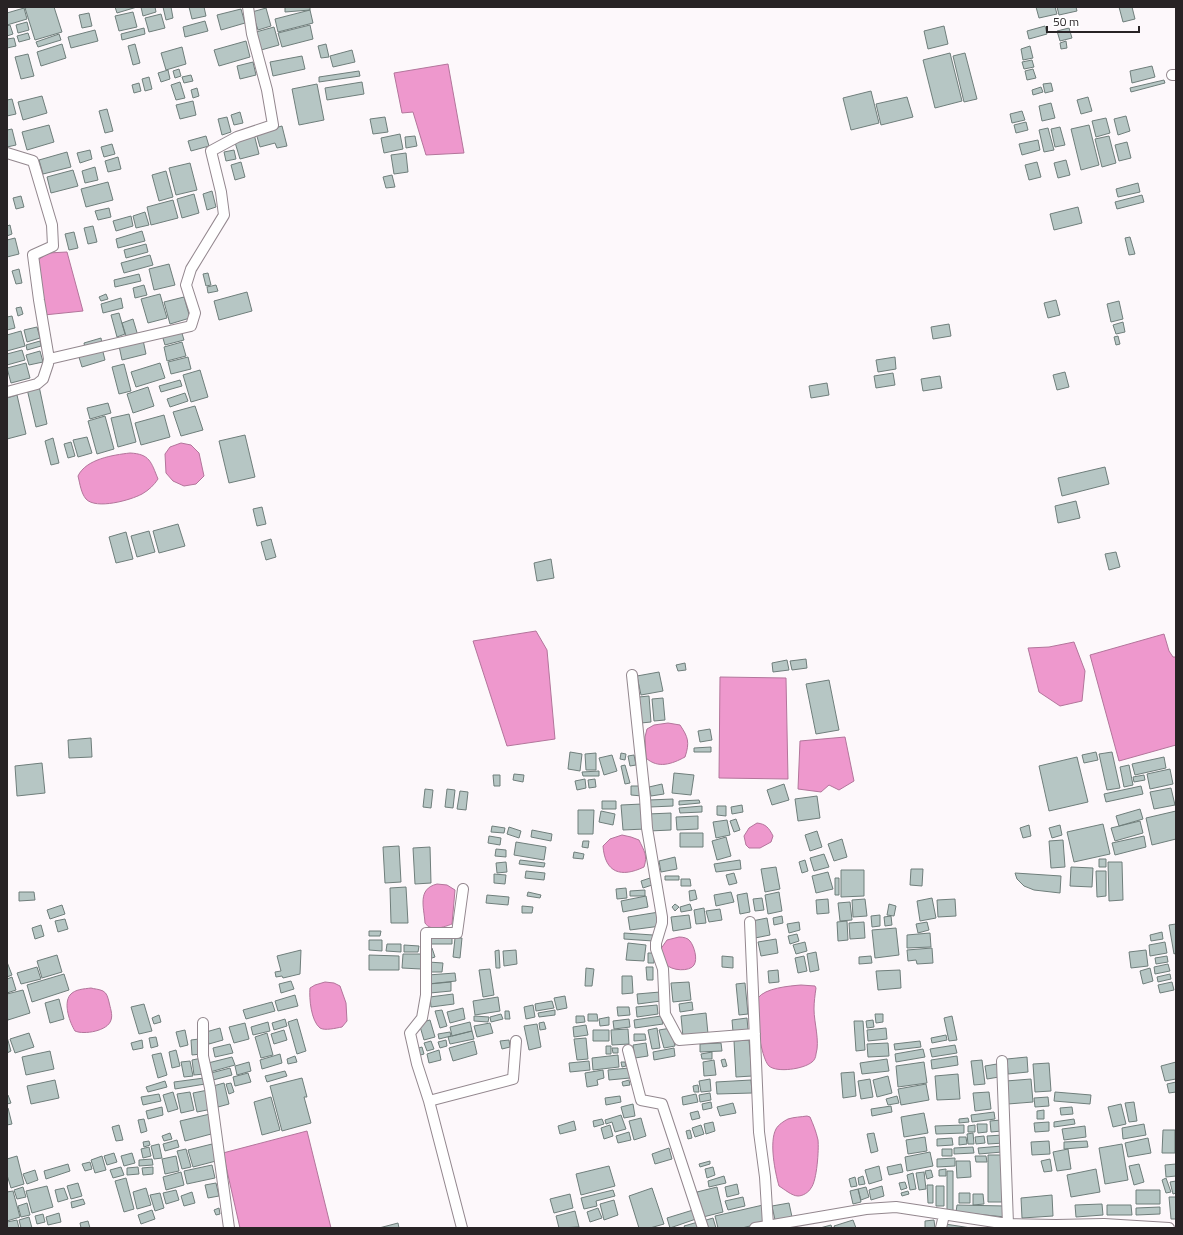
<svg xmlns="http://www.w3.org/2000/svg" width="1183" height="1235" font-family="'Titillium Web',sans-serif">
  <style>
    .water { fill: #ee98cd; stroke: #b3759b }
    .building { fill: #b6c6c4; stroke: #6f7e7b }
    .lines { fill: none; stroke-linecap: round; stroke-linejoin: round }
    .minor-casing { stroke: #93878e; stroke-width: 12 }
    .minor { stroke: #fff; stroke-width: 10 }
  </style>
  <rect width="100%" height="100%" fill="#fdf8fb"/>
  <!-- water -->
  <path class="water" d="M448,64L464,153L426,155L413,112L402,113L394,73Z
    M67,252L83,311L44,315L38,260L48,253Z
    M181,443L191,445L199,453L204,476L196,484L184,486L173,481L166,473L165,454L170,447Z
    M130,453C150,454 151,462 158,479C154,485 149,490 142,494C131,500 96,510 86,499C81,493 80,484 78,476C86,459 113,455 130,453Z
    M536,631L547,650L555,739L507,746L473,641Z
    M1164,634L1169,651L1173,657H1176V745L1119,761L1090,655Z
    M1074,642L1085,671L1082,701L1060,706L1039,692L1028,648L1049,647Z
    M720,677L786,678L788,779L719,778Z
    M668,723L680,725C688,737 690,742 685,757C672,764 658,769 646,758L645,737L647,729L654,725Z
    M845,737L854,781L839,790L829,785L821,792L798,789L800,741Z
    M757,823C766,824 769,828 773,836L771,842L760,848H749L746,845L744,836L749,828Z
    M622,835L631,837L639,840C644,851 648,855 644,867C621,878 605,873 603,846L610,839Z
    M437,884L447,885L455,890L452,924C444,927 431,932 425,923C424,907 417,889 437,884Z
    M679,937C683,937 688,938 690,941C694,946 698,959 694,965C690,972 671,971 666,964C663,960 662,954 660,950L667,940Z
    M325,982L334,983L340,986L346,1003L347,1021L342,1027C336,1028 325,1031 320,1028C311,1021 309,998 310,988L315,985Z
    M801,985L815,986L816,988C815,995 814,1002 814,1009C814,1023 820,1041 816,1054C816,1057 814,1061 812,1062C804,1069 777,1073 769,1066C761,1059 753,1007 758,998C765,988 789,986 801,985Z
    M91,988C94,989 99,989 103,991C107,993 108,998 109,1002C110,1007 113,1015 111,1020C108,1031 84,1035 75,1031C70,1023 63,1004 70,995C75,989 84,989 91,988Z
    M807,1116L810,1117C813,1124 816,1131 818,1140C819,1149 817,1181 811,1188C809,1192 803,1196 798,1196C792,1196 784,1189 779,1186C775,1172 769,1142 776,1129C778,1125 784,1121 788,1119C794,1117 801,1117 807,1116Z
    M307,1131L331,1228H240L223,1153Z"/>
  <!-- building -->
  <path class="building" d="M29,7H54L62,32L35,40L25,8Z
    M115,7H137L117,13Z
    M141,7H155L156,12L143,16Z
    M163,7H171L173,18L166,20Z
    M189,7H204L206,16L192,19Z
    M285,7H310V10L285,12Z
    M1036,7H1055L1057,14L1039,18Z
    M1057,7H1076L1077,11L1059,15Z
    M1119,7H1132L1135,19L1123,22Z
    M24,8L27,19L7,25V13Z
    M266,8L271,26L258,30L252,12Z
    M241,9L245,23L221,30L217,15Z
    M310,10L313,23L278,32L275,19Z
    M133,12L137,27L119,31L115,16Z
    M89,13L92,26L82,28L79,15Z
    M161,14L165,28L149,32L145,18Z
    M205,21L208,31L185,37L183,27Z
    M27,22L29,30L18,33L16,25Z
    M10,25L13,34L7,36V26Z
    M310,25L313,39L282,47L278,33Z
    M944,26L948,44L928,49L924,31Z
    M1045,26L1047,34L1029,39L1027,31Z
    M274,27L279,45L261,50L256,32Z
    M144,28L145,34L122,40L121,34Z
    M1069,28L1072,38L1060,41L1057,31Z
    M95,30L98,41L71,48L68,37Z
    M28,33L30,39L19,42L17,36Z
    M59,34L61,40L38,47L36,42Z
    M14,38L16,46L7,48V39Z
    M246,41L250,57L219,66L214,50Z
    M1066,41L1067,48L1061,49L1060,43Z
    M62,44L66,58L41,66L37,52Z
    M135,44L140,63L133,65L128,46Z
    M326,44L329,57L321,58L318,46Z
    M1030,46L1033,58L1023,60L1021,49Z
    M182,47L186,64L166,70L161,53Z
    M352,50L355,62L333,67L330,56Z
    M950,53L962,101L935,108L923,60Z
    M965,53L977,99L964,102L953,56Z
    M28,54L34,76L21,79L15,57Z
    M302,56L305,69L273,76L270,62Z
    M1032,60L1034,67L1024,69L1022,62Z
    M253,62L256,75L240,79L237,66Z
    M1152,66L1155,77L1132,83L1130,71Z
    M179,69L181,76L175,78L173,71Z
    M1033,69L1036,78L1027,80L1025,71Z
    M168,70L170,79L161,82L158,73Z
    M359,71L360,76L319,82V77Z
    M191,75L193,81L184,83L182,77Z
    M149,77L152,89L145,91L142,79Z
    M1164,80L1165,83L1131,92L1130,88Z
    M180,82L185,98L176,100L171,85Z
    M362,82L364,94L327,100L325,88Z
    M139,83L141,91L134,93L132,85Z
    M1051,83L1053,91L1045,93L1043,84Z
    M317,84L324,120L299,125L292,89Z
    M1041,87L1043,92L1033,95L1032,90Z
    M197,88L199,96L193,98L191,90Z
    M871,91L879,123L851,130L843,98Z
    M42,96L47,113L23,120L18,102Z
    M907,97L913,117L881,125L876,104Z
    M1088,97L1092,111L1081,114L1077,100Z
    M12,99L16,114L7,116V100Z
    M193,101L196,115L180,119L176,105Z
    M1051,103L1055,118L1042,121L1039,106Z
    M107,109L113,131L105,133L99,111Z
    M1022,111L1025,120L1012,123L1010,114Z
    M240,112L243,123L234,125L231,115Z
    M1126,116L1130,131L1118,135L1114,119Z
    M227,117L231,132L222,135L218,119Z
    M385,117L388,132L373,134L370,119Z
    M1106,118L1110,133L1096,137L1092,121Z
    M1026,122L1028,130L1016,133L1014,125Z
    M49,125L54,142L27,150L22,132Z
    M1089,125L1099,165L1081,170L1071,129Z
    M282,126L287,146L277,148L275,143L260,147L256,133Z
    M1060,127L1065,145L1055,147L1051,129Z
    M1048,128L1054,150L1044,152L1039,130Z
    M12,129L16,145L7,147V130Z
    M254,134L259,154L240,159L234,139Z
    M400,134L403,149L384,153L381,138Z
    M206,136L209,146L191,151L188,141Z
    M415,136L417,146L406,148L405,137Z
    M1109,136L1116,163L1102,167L1095,139Z
    M1038,140L1040,150L1022,155L1019,144Z
    M1127,142L1131,158L1119,161L1115,145Z
    M112,144L115,154L104,157L101,147Z
    M90,150L92,159L80,163L77,153Z
    M234,150L236,159L226,161L224,152Z
    M67,152L71,167L43,174L39,160Z
    M406,153L408,172L394,174L391,155Z
    M118,157L121,169L108,172L105,161Z
    M1066,160L1070,175L1058,178L1054,163Z
    M241,162L245,177L235,180L231,165Z
    M1037,162L1041,177L1029,180L1025,165Z
    M190,163L197,190L176,195L169,168Z
    M95,167L98,180L85,183L82,171Z
    M73,170L78,186L51,193L47,177Z
    M166,171L173,197L159,201L152,175Z
    M392,175L395,187L386,188L383,177Z
    M108,182L113,200L86,207L81,189Z
    M1138,183L1140,192L1118,197L1116,189Z
    M212,191L216,207L207,210L203,194Z
    M194,194L199,213L182,218L177,199Z
    M1142,195L1144,202L1117,209L1115,202Z
    M21,196L24,207L16,209L13,198Z
    M173,200L178,218L151,225L147,207Z
    M1078,207L1082,223L1054,230L1050,214Z
    M109,208L111,217L98,220L95,211Z
    M145,212L149,225L136,228L133,216Z
    M131,216L133,226L116,231L113,221Z
    M10,225L12,234L7,236V226Z
    M93,226L97,242L88,244L84,228Z
    M142,231L145,241L118,248L116,239Z
    M74,232L78,248L69,250L65,234Z
    M1130,237L1135,254L1129,255L1125,238Z
    M15,238L19,254L7,257V240Z
    M146,244L148,252L126,258L124,250Z
    M150,255L153,265L124,273L121,263Z
    M169,264L175,285L154,290L149,269Z
    M19,269L22,283L16,284L12,271Z
    M208,273L211,285L206,286L203,274Z
    M139,274L141,281L115,287L114,280Z
    M144,285L147,295L135,298L133,288Z
    M216,285L218,291L208,293L207,287Z
    M247,292L252,311L219,320L214,301Z
    M106,294L108,299L101,301L99,297Z
    M160,294L167,318L148,323L141,299Z
    M184,297L190,318L170,324L164,302Z
    M121,298L123,308L103,313L101,304Z
    M1056,300L1060,315L1048,318L1044,303Z
    M1119,301L1123,319L1111,322L1107,304Z
    M21,307L23,314L18,316L16,308Z
    M119,313L125,334L117,337L111,315Z
    M12,316L15,328L7,330V317Z
    M133,319L138,336L127,339L122,323Z
    M1123,322L1125,332L1116,334L1113,325Z
    M949,324L951,336L933,339L931,327Z
    M37,327L40,338L27,342L24,330Z
    M181,330L184,340L165,345L162,335Z
    M21,331L25,346L7,351V335Z
    M1118,336L1120,344L1116,345L1114,337Z
    M101,338L102,344L85,348L84,343Z
    M143,340L146,354L122,360L119,346Z
    M40,341L41,346L27,350L26,345Z
    M182,342L186,356L167,361L164,347Z
    M102,348L105,360L82,367L78,354Z
    M22,350L25,360L7,365V354Z
    M40,351L43,362L29,365L26,355Z
    M188,357L191,369L171,374L168,362Z
    M895,357L896,369L878,372L876,360Z
    M26,363L30,378L11,383L7,368Z
    M160,363L165,378L136,387L131,372Z
    M124,364L131,391L119,394L112,367Z
    M200,370L208,397L191,402L183,375Z
    M1065,372L1069,387L1057,390L1053,375Z
    M893,373L895,385L876,388L874,376Z
    M940,376L942,388L923,391L921,379Z
    M180,380L182,386L161,392L159,386Z
    M827,383L829,395L811,398L809,386Z
    M39,386L47,424L36,427L27,389Z
    M148,387L154,406L133,413L127,394Z
    M185,393L188,401L170,407L167,399Z
    M17,395L26,434L7,439V398Z
    M108,403L111,413L90,419L87,408Z
    M195,406L203,430L181,436L173,412Z
    M129,414L136,442L118,447L111,418Z
    M164,415L170,437L141,445L135,423Z
    M105,416L114,449L97,454L88,421Z
    M245,435L255,477L229,483L219,441Z
    M87,437L92,453L78,457L73,440Z
    M53,438L59,463L51,465L45,441Z
    M71,442L75,456L68,458L64,444Z
    M1105,467L1109,484L1062,496L1058,478Z
    M1076,501L1080,518L1058,523L1055,506Z
    M262,507L266,524L257,526L253,509Z
    M178,524L185,546L159,553L153,531Z
    M149,531L155,552L137,557L131,536Z
    M126,532L133,559L116,563L109,537Z
    M271,539L276,557L266,560L261,542Z
    M1116,552L1120,567L1109,570L1105,554Z
    M551,559L554,578L537,581L534,563Z
    M806,659L807,668L792,670L790,661Z
    M787,660L789,670L773,672L772,663Z
    M685,663L686,670L678,671L676,665Z
    M659,672L663,691L641,695L637,676Z
    M829,680L839,730L816,734L806,684Z
    M649,696L651,722L641,723L639,697Z
    M663,698L665,720L654,721L652,699Z
    M710,729L712,740L700,742L698,731Z
    M91,738L92,757L69,758L68,740Z
    M711,747V752H694V748Z
    M570,752L582,754L580,771L568,769Z
    M1096,752L1098,760L1084,763L1082,755Z
    M1112,752L1120,788L1107,790L1099,754Z
    M596,753V770H586L585,754Z
    M621,753L626,754L625,760L620,759Z
    M612,755L617,771L604,775L599,758Z
    M634,755L636,765L630,766L628,756Z
    M1077,757L1088,802L1049,811L1039,766Z
    M1164,757L1166,768L1135,775L1132,764Z
    M42,763L45,793L17,796L15,766Z
    M625,765L630,783L625,784L621,766Z
    M1129,765L1133,785L1124,787L1120,767Z
    M1170,769L1173,784L1150,789L1147,774Z
    M599,771V776H583L582,772Z
    M674,773L694,775L691,795L672,793Z
    M514,774L524,775L523,782L513,780Z
    M493,775H500V786H494Z
    M1144,775L1145,780L1134,782L1133,777Z
    M585,779L586,788L577,790L575,781Z
    M595,779L596,787L589,788L588,780Z
    M662,784L664,794L651,796L649,787Z
    M784,784L789,800L772,805L767,790Z
    M631,786H643L642,796L631,795Z
    M1141,786L1143,794L1106,802L1104,794Z
    M1171,788L1175,805L1154,809L1150,792Z
    M425,789L433,790L431,808L423,807Z
    M447,789L455,790L453,808L445,807Z
    M460,791L468,792L466,810L457,809Z
    M817,796L820,818L798,821L795,799Z
    M673,799V806L650,807L649,800Z
    M699,800L700,803L679,805V801Z
    M602,801H616V809H602Z
    M642,804L645,829L623,830L621,805Z
    M742,805L743,812L732,814L731,807Z
    M702,806V812L680,813L679,808Z
    M717,806H726V816L717,815Z
    M1140,809L1143,819L1119,826L1116,816Z
    M578,810H594L593,834H578Z
    M601,811L615,814L613,825L599,822Z
    M1176,811V839L1152,845L1146,818Z
    M671,813V830L649,831L648,814Z
    M698,816V829L677,830L676,817Z
    M736,819L740,830L734,832L730,821Z
    M727,820L730,835L716,838L713,822Z
    M1140,821L1143,833L1115,841L1111,828Z
    M1103,824L1110,854L1074,862L1067,832Z
    M1029,825L1031,836L1023,838L1020,828Z
    M1060,825L1062,835L1052,838L1049,828Z
    M492,826L505,828L504,833L491,832Z
    M509,827L521,831L519,838L507,834Z
    M532,830L552,834L551,841L531,837Z
    M817,831L822,847L810,851L805,835Z
    M680,833H703V847H680Z
    M489,836L501,838L500,845L488,843Z
    M1144,836L1146,847L1115,855L1112,843Z
    M726,837L731,856L717,860L712,841Z
    M842,839L847,857L834,861L828,844Z
    M1063,840L1065,867L1051,868L1049,841Z
    M583,841H589L588,848L582,847Z
    M516,842L546,847L544,860L514,855Z
    M399,846L401,882L385,883L383,847Z
    M430,847L431,883L415,884L413,848Z
    M496,849L506,850V857L495,856Z
    M574,852L584,854L583,859L573,858Z
    M824,854L829,867L814,871L810,858Z
    M675,857L677,869L661,872L659,861Z
    M1099,859H1106V867H1099Z
    M520,860L545,863L544,867L519,864Z
    M740,860L741,869L716,872L714,864Z
    M805,860L808,871L802,873L799,862Z
    M506,862L507,872L497,873L496,863Z
    M1108,862H1122L1123,900L1109,901Z
    M776,867L780,889L765,892L761,869Z
    M1071,867L1093,868L1092,887L1070,886Z
    M911,869H923L922,886L910,885Z
    M841,870H864V896L841,897Z
    M526,871L545,873L544,880L525,878Z
    M1096,871H1106V896L1097,897Z
    M828,872L833,889L816,893L812,876Z
    M734,873L737,883L729,885L726,875Z
    M1015,873L1061,876L1060,893L1034,890L1024,886L1017,879Z
    M494,874L506,875L505,884L494,883Z
    M665,876H679V880H665Z
    M650,878L652,885L643,888L641,881Z
    M835,878H839V895H835Z
    M681,879H690L691,886H681Z
    M406,887L408,923H391L390,888Z
    M626,888L627,898L617,899L616,889Z
    M645,890V896H630V891Z
    M695,890L697,899L690,901L689,891Z
    M19,892H34L35,900L19,901Z
    M528,892L541,895L540,898L527,896Z
    M731,892L734,902L716,906L714,895Z
    M779,892L782,911L768,914L765,895Z
    M747,893L750,912L740,914L737,895Z
    M487,895L509,897L508,905L486,903Z
    M646,896L648,907L623,912L621,901Z
    M762,898L764,910L755,911L753,899Z
    M932,898L936,918L920,921L917,901Z
    M828,899L829,913L817,914L816,900Z
    M865,899L867,916L853,917L852,900Z
    M955,899L956,916L938,917L937,900Z
    M850,902L852,920L840,921L838,903Z
    M675,904L679,907L675,911L672,907Z
    M690,904L692,910L681,912L680,907Z
    M889,904L896,906L894,916L887,915Z
    M62,905L65,914L50,919L47,910Z
    M522,906L533,907L532,913H522Z
    M704,908L706,923L696,924L694,910Z
    M720,909L722,920L709,922L706,911Z
    M659,912L661,926L630,930L628,917Z
    M689,915L691,928L673,931L671,917Z
    M880,915V926L872,927L871,916Z
    M782,916L783,923L774,925L773,918Z
    M891,916L892,925L885,926L884,917Z
    M767,918L770,935L755,938L752,921Z
    M65,919L68,929L58,932L55,921Z
    M847,921L848,940L838,941L837,922Z
    M799,922L800,930L789,933L787,924Z
    M864,922L865,938L850,939L849,923Z
    M927,922L929,930L918,933L916,924Z
    M1176,924V953L1174,954L1169,925Z
    M41,925L44,936L35,939L32,928Z
    M896,928L899,955L875,958L872,930Z
    M369,931H381L380,936H369Z
    M1162,932L1163,939L1151,941L1150,935Z
    M624,933L653,935V941L624,939Z
    M930,933L931,947L907,948V935Z
    M797,934L799,941L790,944L788,936Z
    M452,935V944H431V936Z
    M455,938H462L460,958L453,957Z
    M776,939L778,953L761,956L758,942Z
    M369,940H382V951L369,950Z
    M805,942L807,951L796,954L793,945Z
    M1165,942L1167,953L1150,956L1149,945Z
    M628,943L646,945L644,961L626,960Z
    M387,944H401V952L386,951Z
    M404,945L419,946L418,952H404Z
    M432,948L435,957L429,959L427,949Z
    M932,948L933,963L917,964L916,960L908,961L907,950Z
    M301,950L300,974L283,978L282,976L276,977L275,972L281,971L277,956Z
    M499,950L500,968H496L495,951Z
    M516,950L517,964L504,966L503,951Z
    M1146,950L1148,966L1131,968L1129,952Z
    M816,952L819,970L810,972L807,954Z
    M648,953H654V963H648Z
    M403,954H422L421,969L402,968Z
    M57,955L62,972L42,978L37,961Z
    M369,955L399,956V970H369Z
    M722,956L733,957V968L722,967Z
    M804,956L807,971L798,973L795,958Z
    M871,956L872,963L859,964V957Z
    M1167,956L1168,962L1156,964L1155,958Z
    M7,962L12,975L7,977Z
    M428,962L443,963L442,972H427Z
    M1168,964L1170,971L1155,974L1154,967Z
    M37,967L41,979L21,984L17,973Z
    M646,967H653V980H647Z
    M586,968L594,969L592,986H585Z
    M1150,968L1153,981L1143,984L1140,971Z
    M490,969L494,995L483,997L479,970Z
    M778,970L779,982L769,983L768,971Z
    M900,970L901,988L878,990L876,971Z
    M455,973L456,981L428,984V975Z
    M64,974L69,990L32,1002L27,985Z
    M1170,974L1171,979L1158,982L1157,977Z
    M622,976H632L633,993L622,994Z
    M12,977L16,990L7,993V979Z
    M291,981L294,989L281,993L279,984Z
    M451,982V991L430,993L429,984Z
    M689,982L691,1000L673,1002L671,983Z
    M1172,982L1174,990L1160,993L1158,985Z
    M745,983L748,1014L739,1015L736,984Z
    M23,990L30,1013L8,1020L7,1016V994Z
    M660,992L661,1001L638,1004L637,994Z
    M453,994L454,1004L431,1007L430,997Z
    M295,995L298,1006L278,1011L275,1001Z
    M565,996L567,1008L557,1010L554,998Z
    M498,997L500,1011L475,1015L473,1001Z
    M59,999L64,1019L50,1023L45,1003Z
    M552,1001L554,1008L536,1011L535,1004Z
    M272,1002L275,1011L246,1019L243,1010Z
    M692,1002L693,1010L680,1012L679,1004Z
    M144,1004L152,1031L139,1034L131,1007Z
    M533,1005L535,1017L526,1019L524,1007Z
    M657,1005L658,1014L637,1017L636,1007Z
    M617,1007H629L630,1015L618,1016Z
    M463,1008L465,1019L450,1023L447,1012Z
    M442,1010L447,1026L440,1028L435,1011Z
    M555,1010V1015L539,1017L538,1013Z
    M505,1011H509L510,1019H505Z
    M706,1013L708,1034L683,1037L681,1016Z
    M501,1014L503,1019L491,1022L490,1017Z
    M588,1014H597L598,1021H588Z
    M875,1014H883V1022L876,1023Z
    M159,1015L161,1022L154,1024L152,1018Z
    M474,1016L489,1017L488,1022L474,1021Z
    M576,1016H584L585,1022L576,1023Z
    M661,1016L663,1024L635,1028L634,1020Z
    M952,1016L957,1040L949,1041L944,1018Z
    M609,1017V1025L600,1026L599,1019Z
    M747,1018L748,1030L733,1032L732,1020Z
    M285,1019L287,1026L274,1030L272,1023Z
    M297,1019L306,1051L297,1054L288,1022Z
    M629,1019L630,1027L614,1029L613,1021Z
    M430,1020L435,1037L424,1040L419,1023Z
    M873,1020L874,1027L867,1028L866,1021Z
    M854,1021H863L865,1050L856,1051Z
    M268,1022L270,1031L253,1035L251,1027Z
    M470,1022L472,1031L452,1036L450,1027Z
    M544,1022L546,1029L540,1030L539,1023Z
    M245,1023L249,1039L234,1043L229,1027Z
    M490,1023L493,1033L477,1037L474,1026Z
    M537,1024L541,1047L529,1050L524,1026Z
    M586,1025L588,1035L574,1037L573,1027Z
    M220,1028L223,1040L209,1044L206,1032Z
    M657,1028L660,1048L652,1049L648,1030Z
    M671,1028L675,1046L664,1048L659,1030Z
    M886,1028L887,1039L868,1041L867,1030Z
    M628,1029L629,1044L612,1045L611,1030Z
    M185,1030L188,1045L180,1047L176,1032Z
    M284,1030L287,1040L274,1044L271,1034Z
    M593,1030H609V1041H593Z
    M472,1031L474,1039L450,1044L448,1037Z
    M450,1032L451,1036L439,1039L438,1034Z
    M29,1033L34,1047L15,1053L10,1039Z
    M267,1033L273,1055L261,1058L255,1037Z
    M634,1034H645L646,1040L634,1041Z
    M946,1035L947,1040L932,1043L931,1038Z
    M7,1037L11,1051L7,1053Z
    M156,1037L158,1046L151,1048L149,1038Z
    M586,1038L588,1059L577,1060L574,1039Z
    M199,1039L201,1054L192,1055L191,1040Z
    M142,1040L143,1048L133,1050L131,1043Z
    M446,1040L447,1046L440,1048L438,1042Z
    M509,1040L510,1047L502,1049L500,1041Z
    M749,1040L752,1076L736,1077L734,1041Z
    M431,1041L434,1049L427,1051L424,1043Z
    M474,1041L477,1054L453,1061L449,1048Z
    M920,1041L921,1047L895,1050L894,1044Z
    M646,1043L648,1056L635,1058L633,1045Z
    M721,1043L722,1051L700,1052V1044Z
    M888,1043L889,1056L868,1057L867,1044Z
    M230,1044L233,1053L215,1057L213,1048Z
    M955,1045L957,1053L932,1057L930,1049Z
    M606,1046H611V1054H606Z
    M422,1047L424,1054L417,1056L415,1049Z
    M612,1048H618V1053H613Z
    M674,1048L675,1056L654,1060L653,1052Z
    M923,1049L925,1057L896,1062L895,1054Z
    M176,1050L180,1066L172,1068L169,1052Z
    M439,1050L441,1060L429,1063L427,1054Z
    M50,1051L54,1069L26,1075L22,1057Z
    M712,1052V1059H702L701,1054Z
    M161,1053L167,1075L158,1078L152,1055Z
    M280,1054L282,1063L262,1069L260,1060Z
    M618,1055L619,1067L593,1070L592,1058Z
    M295,1056L297,1062L288,1064L287,1059Z
    M957,1056L958,1065L932,1069L931,1060Z
    M232,1057L235,1065L210,1072L208,1063Z
    M1027,1057L1028,1072L1008,1074L1007,1059Z
    M202,1058L204,1074L194,1075L192,1060Z
    M725,1059L727,1066L723,1067L721,1060Z
    M887,1059L889,1071L862,1074L860,1063Z
    M714,1060L716,1075L704,1076L703,1062Z
    M982,1060L985,1084L974,1085L971,1061Z
    M190,1061L193,1076L184,1077L181,1062Z
    M589,1061L590,1070L570,1072L569,1063Z
    M249,1062L251,1071L237,1075L235,1066Z
    M621,1062H625L626,1066L622,1067Z
    M924,1062L927,1083L898,1087L896,1066Z
    M1176,1062V1079L1165,1081L1161,1066Z
    M1049,1063L1051,1091L1035,1092L1033,1064Z
    M997,1064L999,1077L987,1079L985,1066Z
    M230,1068L232,1075L213,1080L211,1073Z
    M629,1068L630,1078L609,1080L608,1070Z
    M603,1070L604,1078L597,1080L598,1085L587,1087L585,1073Z
    M285,1071L287,1076L267,1082L265,1076Z
    M854,1072L856,1096L843,1098L841,1073Z
    M248,1073L251,1082L235,1086L233,1077Z
    M958,1074L960,1099L937,1100L935,1076Z
    M888,1076L892,1093L877,1097L873,1080Z
    M204,1078L205,1084L175,1089L174,1082Z
    M302,1078L307,1097H304L311,1123L282,1131L270,1086Z
    M710,1079L711,1091L701,1092L699,1081Z
    M870,1079L873,1097L861,1099L858,1081Z
    M1031,1079L1033,1102L1008,1104L1006,1081Z
    M55,1080L59,1098L31,1104L27,1086Z
    M629,1080L630,1085L623,1086L622,1082Z
    M751,1080L752,1093L717,1094L716,1082Z
    M165,1081L167,1087L148,1092L146,1087Z
    M1176,1082V1092L1169,1093L1167,1084Z
    M224,1083L229,1104L218,1107L213,1086Z
    M231,1083L234,1092L229,1094L226,1084Z
    M926,1084L929,1100L901,1105L898,1089Z
    M698,1085L699,1092H694L693,1086Z
    M208,1090L212,1109L197,1112L193,1093Z
    M173,1092L178,1109L168,1112L163,1095Z
    M190,1092L194,1110L181,1113L177,1094Z
    M989,1092L991,1109L975,1111L973,1093Z
    M1055,1092L1091,1095L1090,1104L1054,1101Z
    M710,1093L711,1100L700,1102L699,1095Z
    M159,1094L161,1101L143,1105L141,1097Z
    M696,1094L698,1102L683,1105L682,1097Z
    M7,1095H8L11,1103L7,1104Z
    M620,1096L621,1102L606,1105L605,1098Z
    M897,1096L899,1103L888,1105L886,1099Z
    M271,1097L280,1130L262,1135L254,1102Z
    M1048,1097L1049,1106L1035,1107L1034,1098Z
    M711,1102L712,1108L703,1110L702,1104Z
    M1134,1102L1137,1121L1129,1122L1125,1103Z
    M733,1103L736,1113L720,1116L717,1107Z
    M633,1104L635,1116L624,1118L621,1107Z
    M1121,1104L1126,1124L1113,1127L1108,1107Z
    M891,1106L892,1112L872,1116L871,1109Z
    M162,1107L163,1115L148,1119L146,1111Z
    M1072,1107L1073,1114L1061,1115L1060,1108Z
    M7,1108H8L12,1124L7,1125Z
    M1044,1110V1119H1037V1111Z
    M698,1111L700,1118L692,1120L690,1113Z
    M994,1112L995,1119L972,1122L971,1115Z
    M924,1113L928,1133L904,1137L901,1117Z
    M210,1114L215,1133L185,1141L180,1121Z
    M621,1115L626,1129L615,1132L612,1122L606,1124L605,1120Z
    M641,1118L646,1136L634,1140L629,1121Z
    M968,1118L969,1122L959,1123V1119Z
    M144,1119L147,1131L141,1133L138,1120Z
    M602,1119L604,1124L594,1127L593,1121Z
    M1074,1119L1075,1124L1054,1127V1122Z
    M1001,1120L1002,1131L991,1132L990,1121Z
    M574,1121L576,1130L560,1134L558,1126Z
    M713,1122L715,1131L706,1134L704,1124Z
    M1049,1122V1131L1035,1132L1034,1123Z
    M977,1124H987V1132L978,1133Z
    M1144,1124L1146,1135L1123,1139L1122,1128Z
    M119,1125L123,1140L116,1141L112,1127Z
    M610,1125L613,1136L604,1139L601,1128Z
    M701,1125L704,1134L695,1137L692,1128Z
    M964,1125V1133L936,1134L935,1126Z
    M975,1125V1132H968V1126Z
    M1085,1126L1086,1137L1064,1140L1062,1129Z
    M690,1130L692,1138L688,1139L686,1131Z
    M1163,1130H1175V1153H1162Z
    M629,1132L631,1140L618,1143L616,1136Z
    M170,1133L172,1139L164,1141L162,1136Z
    M874,1133L878,1151L871,1153L867,1134Z
    M973,1133L974,1144H968L967,1134Z
    M1003,1135L1004,1143L988,1144L987,1136Z
    M984,1136L985,1143L976,1144L975,1137Z
    M925,1137L927,1151L908,1154L906,1140Z
    M959,1137H966L967,1144L959,1145Z
    M952,1138L953,1145L937,1146V1139Z
    M1148,1138L1151,1153L1128,1157L1125,1143Z
    M177,1140L179,1147L165,1151L163,1144Z
    M149,1141L150,1145L144,1147L143,1142Z
    M1049,1141L1050,1154L1032,1155L1031,1142Z
    M1087,1141L1088,1147L1064,1149V1142Z
    M159,1144L162,1158L154,1159L151,1146Z
    M212,1144L216,1161L193,1167L188,1150Z
    M1122,1144L1128,1180L1105,1184L1099,1148Z
    M1002,1146V1152L979,1154L978,1148Z
    M149,1147L151,1156L143,1158L141,1149Z
    M973,1147L974,1153L954,1154V1148Z
    M669,1148L672,1159L655,1164L652,1154Z
    M186,1149L191,1167L182,1169L177,1151Z
    M942,1149H952V1156H942Z
    M1068,1149L1071,1169L1057,1171L1053,1152Z
    M930,1152L933,1166L907,1171L905,1157Z
    M114,1153L117,1162L107,1165L104,1156Z
    M132,1153L135,1163L124,1166L121,1156Z
    M988,1155H1003L1002,1202H988Z
    M17,1156L24,1184L11,1188L7,1175V1159Z
    M102,1156L106,1170L95,1173L91,1160Z
    M176,1156L179,1171L165,1174L162,1159Z
    M975,1156H986L987,1162H976Z
    M955,1158V1166L937,1167V1159Z
    M152,1159L153,1165L139,1166V1160Z
    M1050,1159L1052,1171L1044,1172L1041,1161Z
    M710,1161V1164L700,1167L699,1164Z
    M956,1161H970L971,1177L957,1178Z
    M90,1162L92,1169L85,1171L82,1164Z
    M68,1164L70,1171L46,1179L44,1171Z
    M901,1164L903,1172L889,1175L887,1167Z
    M1139,1164L1144,1182L1134,1185L1129,1166Z
    M1176,1164V1176L1166,1177L1165,1165Z
    M212,1165L215,1178L187,1184L184,1171Z
    M609,1166L615,1186L581,1195L576,1174Z
    M879,1166L882,1180L869,1184L865,1170Z
    M121,1167L124,1175L113,1178L110,1170Z
    M138,1167L139,1174L127,1175V1168Z
    M153,1167V1174L143,1175L142,1168Z
    M713,1167L715,1175L707,1178L705,1169Z
    M946,1169V1176H939V1170Z
    M1096,1169L1100,1192L1071,1197L1067,1175Z
    M35,1170L38,1180L27,1184L23,1174Z
    M931,1170L933,1177L927,1179L925,1171Z
    M947,1171H953V1211H947Z
    M181,1172L184,1185L166,1190L163,1177Z
    M924,1172L926,1189L919,1190L916,1173Z
    M913,1173L916,1189L910,1190L907,1175Z
    M724,1176L726,1183L709,1187L708,1181Z
    M863,1176L865,1184L859,1185L858,1178Z
    M855,1177L857,1186L851,1187L849,1179Z
    M126,1178L134,1209L124,1212L115,1181Z
    M1166,1178L1171,1192L1166,1193L1162,1180Z
    M1176,1181V1193L1173,1194L1170,1182Z
    M905,1182L907,1188L901,1190L899,1183Z
    M78,1183L82,1196L71,1199L67,1186Z
    M216,1183L219,1196L208,1198L205,1185Z
    M737,1184L739,1194L727,1197L725,1187Z
    M927,1185H933V1203H928Z
    M47,1186L53,1207L32,1213L26,1191Z
    M882,1186L884,1196L871,1200L869,1190Z
    M936,1186H944V1206H936Z
    M23,1187L26,1197L17,1199L14,1190Z
    M717,1187L723,1212L703,1217L697,1192Z
    M866,1187L869,1197L861,1200L858,1189Z
    M64,1188L68,1199L58,1202L55,1190Z
    M146,1188L151,1205L137,1209L133,1192Z
    M652,1188L664,1224L650,1228H639L629,1196Z
    M858,1189L861,1202L853,1204L850,1191Z
    M176,1190L179,1200L166,1204L163,1193Z
    M613,1190L615,1196L596,1201L597,1206L584,1209L581,1198Z
    M1136,1190H1160V1204H1136Z
    M13,1191L20,1217L7,1221V1192Z
    M908,1191L909,1194L902,1196L901,1193Z
    M192,1192L195,1203L184,1206L181,1196Z
    M160,1193L164,1208L155,1211L150,1195Z
    M959,1193H970V1203H959Z
    M570,1194L573,1208L554,1213L550,1199Z
    M973,1194H983L984,1204L973,1205Z
    M1052,1195L1053,1216L1022,1218L1021,1198Z
    M743,1197L745,1206L728,1210L725,1201Z
    M1169,1197H1176V1219H1171Z
    M83,1199L85,1204L72,1208L71,1202Z
    M614,1200L618,1215L604,1220L600,1204Z
    M27,1203L30,1215L21,1217L18,1206Z
    M789,1203L792,1217L775,1220L772,1206Z
    M1102,1204L1103,1215L1076,1217L1075,1205Z
    M763,1205L766,1222L742,1228H718L715,1216Z
    M957,1205L1005,1206V1217L956,1212Z
    M1107,1205H1131L1132,1215H1107Z
    M1160,1207V1214L1136,1215V1208Z
    M219,1208L220,1214L216,1215L214,1210Z
    M598,1208L602,1218L590,1222L587,1212Z
    M152,1210L155,1219L141,1224L138,1215Z
    M693,1210L696,1219L670,1228L667,1218Z
    M575,1211L579,1227L559,1228L556,1216Z
    M59,1213L61,1222L48,1225L46,1217Z
    M43,1214L45,1222L37,1224L35,1216Z
    M29,1217L32,1228H21L19,1220Z
    M713,1218L716,1228H706L703,1221Z
    M17,1220L19,1228H7V1222Z
    M853,1220L856,1228H835L834,1226Z
    M934,1220L935,1228H925V1221Z
    M88,1221L90,1228H81L80,1223Z
    M698,1222L700,1228H685L684,1226Z
    M398,1223L399,1228H379Z
    M945,1224L971,1228H945Z
    M831,1225L832,1228H820Z"/>
  <g class="lines">
    <defs>
      <path id="minor" d="M1172,75H1176
        M7,153L33,161L52,225L53,246L33,255L39,300L49,359L48,364L43,379L37,384L7,392
        M49,359L191,326L195,313L186,285L191,269L224,215L221,192L211,151L237,137L273,125L267,90L252,34L248,7
        M632,675L645,798L647,828L662,917V923L656,943V949L663,969L665,1014L679,1040L755,1034
        M750,922L759,1132L765,1177L768,1225
        M203,1023V1056L210,1088L229,1228
        M628,1050L641,1100L662,1104L703,1228
        M1002,1061L1008,1224
        M429,1101L513,1079L516,1041
        M462,1228L429,1101L417,1064L410,1033L422,1018L426,995V933H457L463,889
        M755,1228L866,1209L896,1207L1008,1224L1056,1225L1104,1224L1169,1228
        M941,1228L944,1215"/>
    </defs>
    <!-- minor casing -->
    <use href="#minor" class="minor-casing"/>
    <!-- minor -->
    <use href="#minor" class="minor"/>
  </g>
  <!-- border -->
  <rect width="1183" height="1235" fill="none" stroke="#282325" stroke-width="16"/>
  <!-- scale -->
  <path d="M1047 26v6h92v-6" fill="none" stroke="#282325" stroke-width="2"/>
  <text x="1053" y="26" font-size="12" fill="#282325" stroke="#ffffff" stroke-width="3" paint-order="stroke">50 m</text>
</svg>
